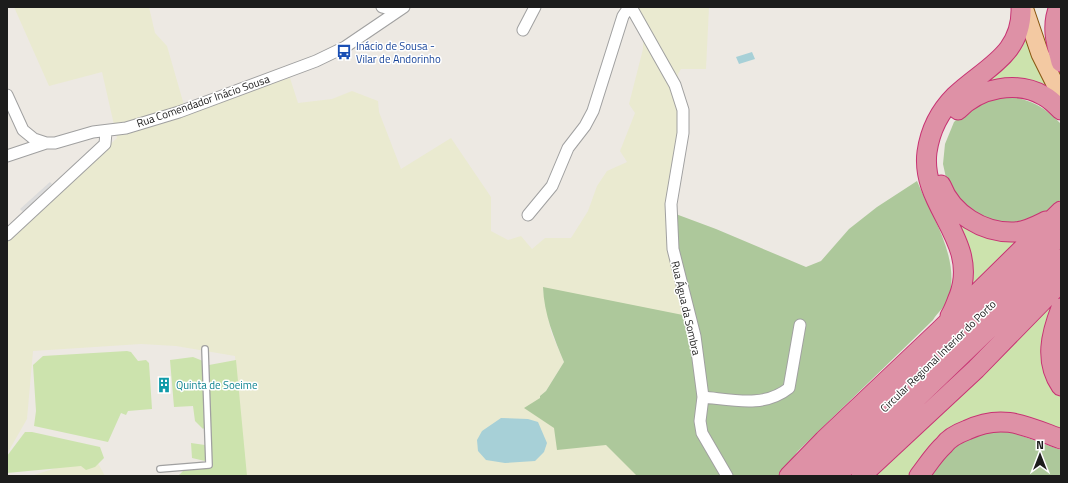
<svg xmlns="http://www.w3.org/2000/svg" width="1068" height="483" font-family="'Titillium Web',sans-serif">
  <style>
    .farmland { fill: #eaead0 }
    .grass { fill: #cce3ad }
    .forest { fill: #adc89b }
    .parking { fill: #dcdcdc }
    .water { fill: #a7d0d7 }
    .lines { fill: none; stroke-linecap: round; stroke-linejoin: round }
    .service-casing { stroke: #a0a0a0; stroke-width: 8 }
    .minor-casing { stroke: #a0a0a0; stroke-width: 13 }
    .primary-casing { stroke: #87540d; stroke-width: 19 }
    .motorway-casing { stroke: #c73373; stroke-width: 21 }
    .service { stroke: #fff; stroke-width: 5.5 }
    .minor { stroke: #fff; stroke-width: 11 }
    .primary { stroke: #f3c9a2; stroke-width: 17 }
    .motorway { stroke: #de91a6; stroke-width: 19 }
    .labels { text-anchor: middle; dominant-baseline: central; stroke-width: 3; stroke-linejoin: round; paint-order: stroke }
    .transit-label { font-size: 11px; fill: #164399; stroke: #fff; text-anchor: start }
    .street-label { font-size: 11px; fill: #1c1c1c; stroke: #fff }
    .culture-label { font-size: 11px; fill: #0d838f; stroke: #fff; text-anchor: start }
  </style>
  <rect width="100%" height="100%" fill="#ede9e3"/>
  <!-- farmland -->
  <path class="farmland" d="M14,7H149L155,33L167,46L186,112L218,99L290,78L298,103L332,99L352,91L378,101L379,112L401,169L451,138L491,197V231L508,240L521,236L532,249L545,238H571L588,211L597,186L607,171L627,162L620,151L635,113L629,104L643,49V23L635,7H709L706,69H681L678,74L680,118L665,209L688,317L543,288L551,332L564,362L546,391L540,396L597,436L638,476H245L235,356L176,346L141,344L33,351L27,419L7,454V237L117,138L102,72L49,86Z
    M94,456L105,476H31Z"/>
  <!-- grass -->
  <path class="grass" d="M1024,27L1054,94L979,88Z
    M942,197L1028,233L964,298Z
    M1061,292L1055,310L1061,391V432L1022,417L913,476H870Z
    M127,351L131,352L138,361L146,360L149,363L152,409L128,411L126,415L121,413L108,442L34,426L36,411L33,365L43,356Z
    M193,357L203,361L205,427L203,429L195,421L193,406L174,407L170,360Z
    M236,360L247,476H178L184,470L212,467L209,365Z
    M25,432H32L100,447L104,458L95,467L86,470L81,466L7,473V456Z
    M191,443L205,445V461L192,458Z"/>
  <!-- forest -->
  <path class="forest" d="M1001,94C1029,100 1041,103 1061,124V199L1054,207L1038,218L1014,224L995,223L974,214L948,187L943,164L945,144L954,122L973,104Z
    M917,181C932,217 960,257 949,298C947,305 937,313 933,320L798,451L779,476H637L606,445L557,450L554,428L524,408L540,398V396L546,391L564,362C554,338 544,314 543,287L688,316L665,210L716,229L806,267L821,261L849,229L877,207Z
    M974,430L1008,431L1061,450V476H923L939,454Z"/>
  <!-- parking -->
  <path class="parking" d="M50,182L52,184L23,212L20,209Z"/>
  <!-- water -->
  <path class="water" d="M752,52L755,59L739,64L736,57Z
    M501,418L528,419L538,422L547,443L544,452L535,461L505,463L486,460L478,451L477,440L482,431Z"/>
  <g class="lines">
    <defs>
      <path id="service" d="M160,469L209,465L205,349"/>
      <path id="minor" d="M382,7L398,11
        M631,7L675,85L683,110V133L671,204L673,249L695,336L703,397L700,421L702,433L727,476
        M523,30L535,7
        M7,95L23,130L34,139L46,143H55L93,132L126,128L179,112L316,61L345,47L404,7
        M7,156L46,143
        M528,215L552,186L568,148L585,126L593,111L623,16L629,7
        M7,235L105,144L106,132
        M703,397C734,400 764,408 789,388L800,325"/>
      <path id="primary" d="M1024,7L1040,54L1061,96"/>
      <path id="motorway" d="M1059,7C1051,25 1056,43 1061,62
        M958,110C979,88 1017,80 1044,96C1050,99 1056,105 1061,110
        M941,185C952,214 983,233 1014,232C1025,232 1036,226 1046,221
        M1061,308C1051,334 1044,361 1061,386
        M950,316C954,310 956,303 959,296C980,240 920,206 927,152C930,131 940,111 955,96C984,68 1023,55 1021,7
        M789,476L824,440L940,330L1061,211
        M812,476L1035,262L1061,234
        M836,476L1061,259
        M861,476L976,369L1061,282
        M919,476C927,466 934,454 944,445C949,438 959,433 967,430C1003,413 1026,426 1061,439"/>
    </defs>
    <!-- service casing -->
    <use href="#service" class="service-casing"/>
    <!-- minor casing -->
    <use href="#minor" class="minor-casing"/>
    <!-- primary casing -->
    <use href="#primary" class="primary-casing"/>
    <!-- motorway casing -->
    <use href="#motorway" class="motorway-casing"/>
    <!-- service -->
    <use href="#service" class="service"/>
    <!-- minor -->
    <use href="#minor" class="minor"/>
    <!-- primary -->
    <use href="#primary" class="primary"/>
    <!-- motorway -->
    <use href="#motorway" class="motorway"/>
  </g>
  <!-- icons -->
  <defs>
    <symbol id="bus-bare" viewBox="-9 -9 18 18"><path d="M-5-6H5V4H4V6H2V4H-2V6H-4V4H-5ZM-3.5-4V0h7V-4ZM-3.5 1.2v1.5H-2V1.2ZM2 1.2v1.5H3.5V1.2Z" fill="#1a4fb4" stroke="#fff" stroke-width="2.5" paint-order="stroke"/></symbol>
    <symbol id="building-bare" viewBox="-9 -9 18 18"><path d="M-4-6H4V6H1V3H-1V6H-4ZM-2.5-4.3h1.7v1.8h-1.7ZM.8-4.3h1.7v1.8H.8ZM-2.5-1h1.7V.8h-1.7ZM.8-1h1.7V.8H.8Z" fill="#0f9aa8" stroke="#fff" stroke-width="2.5" paint-order="stroke"/></symbol>
  </defs>
  <g fill-rule="evenodd">
    <use href="#bus-bare" x="333" y="41" width="22" height="22"/>
    <use href="#building-bare" x="153" y="374" width="22" height="22"/>
  </g>
  <g class="labels">
    <!-- transit labels -->
    <g class="transit-label">
      <text x="356" y="46">Inácio de Sousa -<tspan x="356" dy="13">Vilar de Andorinho</tspan></text>
    </g>
    <!-- street labels -->
    <g class="street-label">
      <text transform="translate(203 101) rotate(-19)">Rua Comendador Inácio Sousa</text>
      <text transform="translate(686 308) rotate(77)">Rua Água da Sombra</text>
      <text transform="translate(938 356) rotate(-44)">Circular Regional Interior do Porto</text>
    </g>
    <!-- culture labels -->
    <g class="culture-label">
      <text x="176" y="385">Quinta de Soeime</text>
    </g>
  </g>
  <!-- border -->
  <rect width="1068" height="483" fill="none" stroke="#1c1c1c" stroke-width="16"/>
  <!-- north arrow -->
  <g transform="translate(1040 455)" stroke="#ffffff" stroke-width="3" paint-order="stroke">
  <path d="M0-3L7 15L0 10L-7 15Z" fill="#1c1c1c"/>
  <text y="-6" font-size="11" font-weight="bold" text-anchor="middle" fill="#1c1c1c">N</text>
  </g>
</svg>
